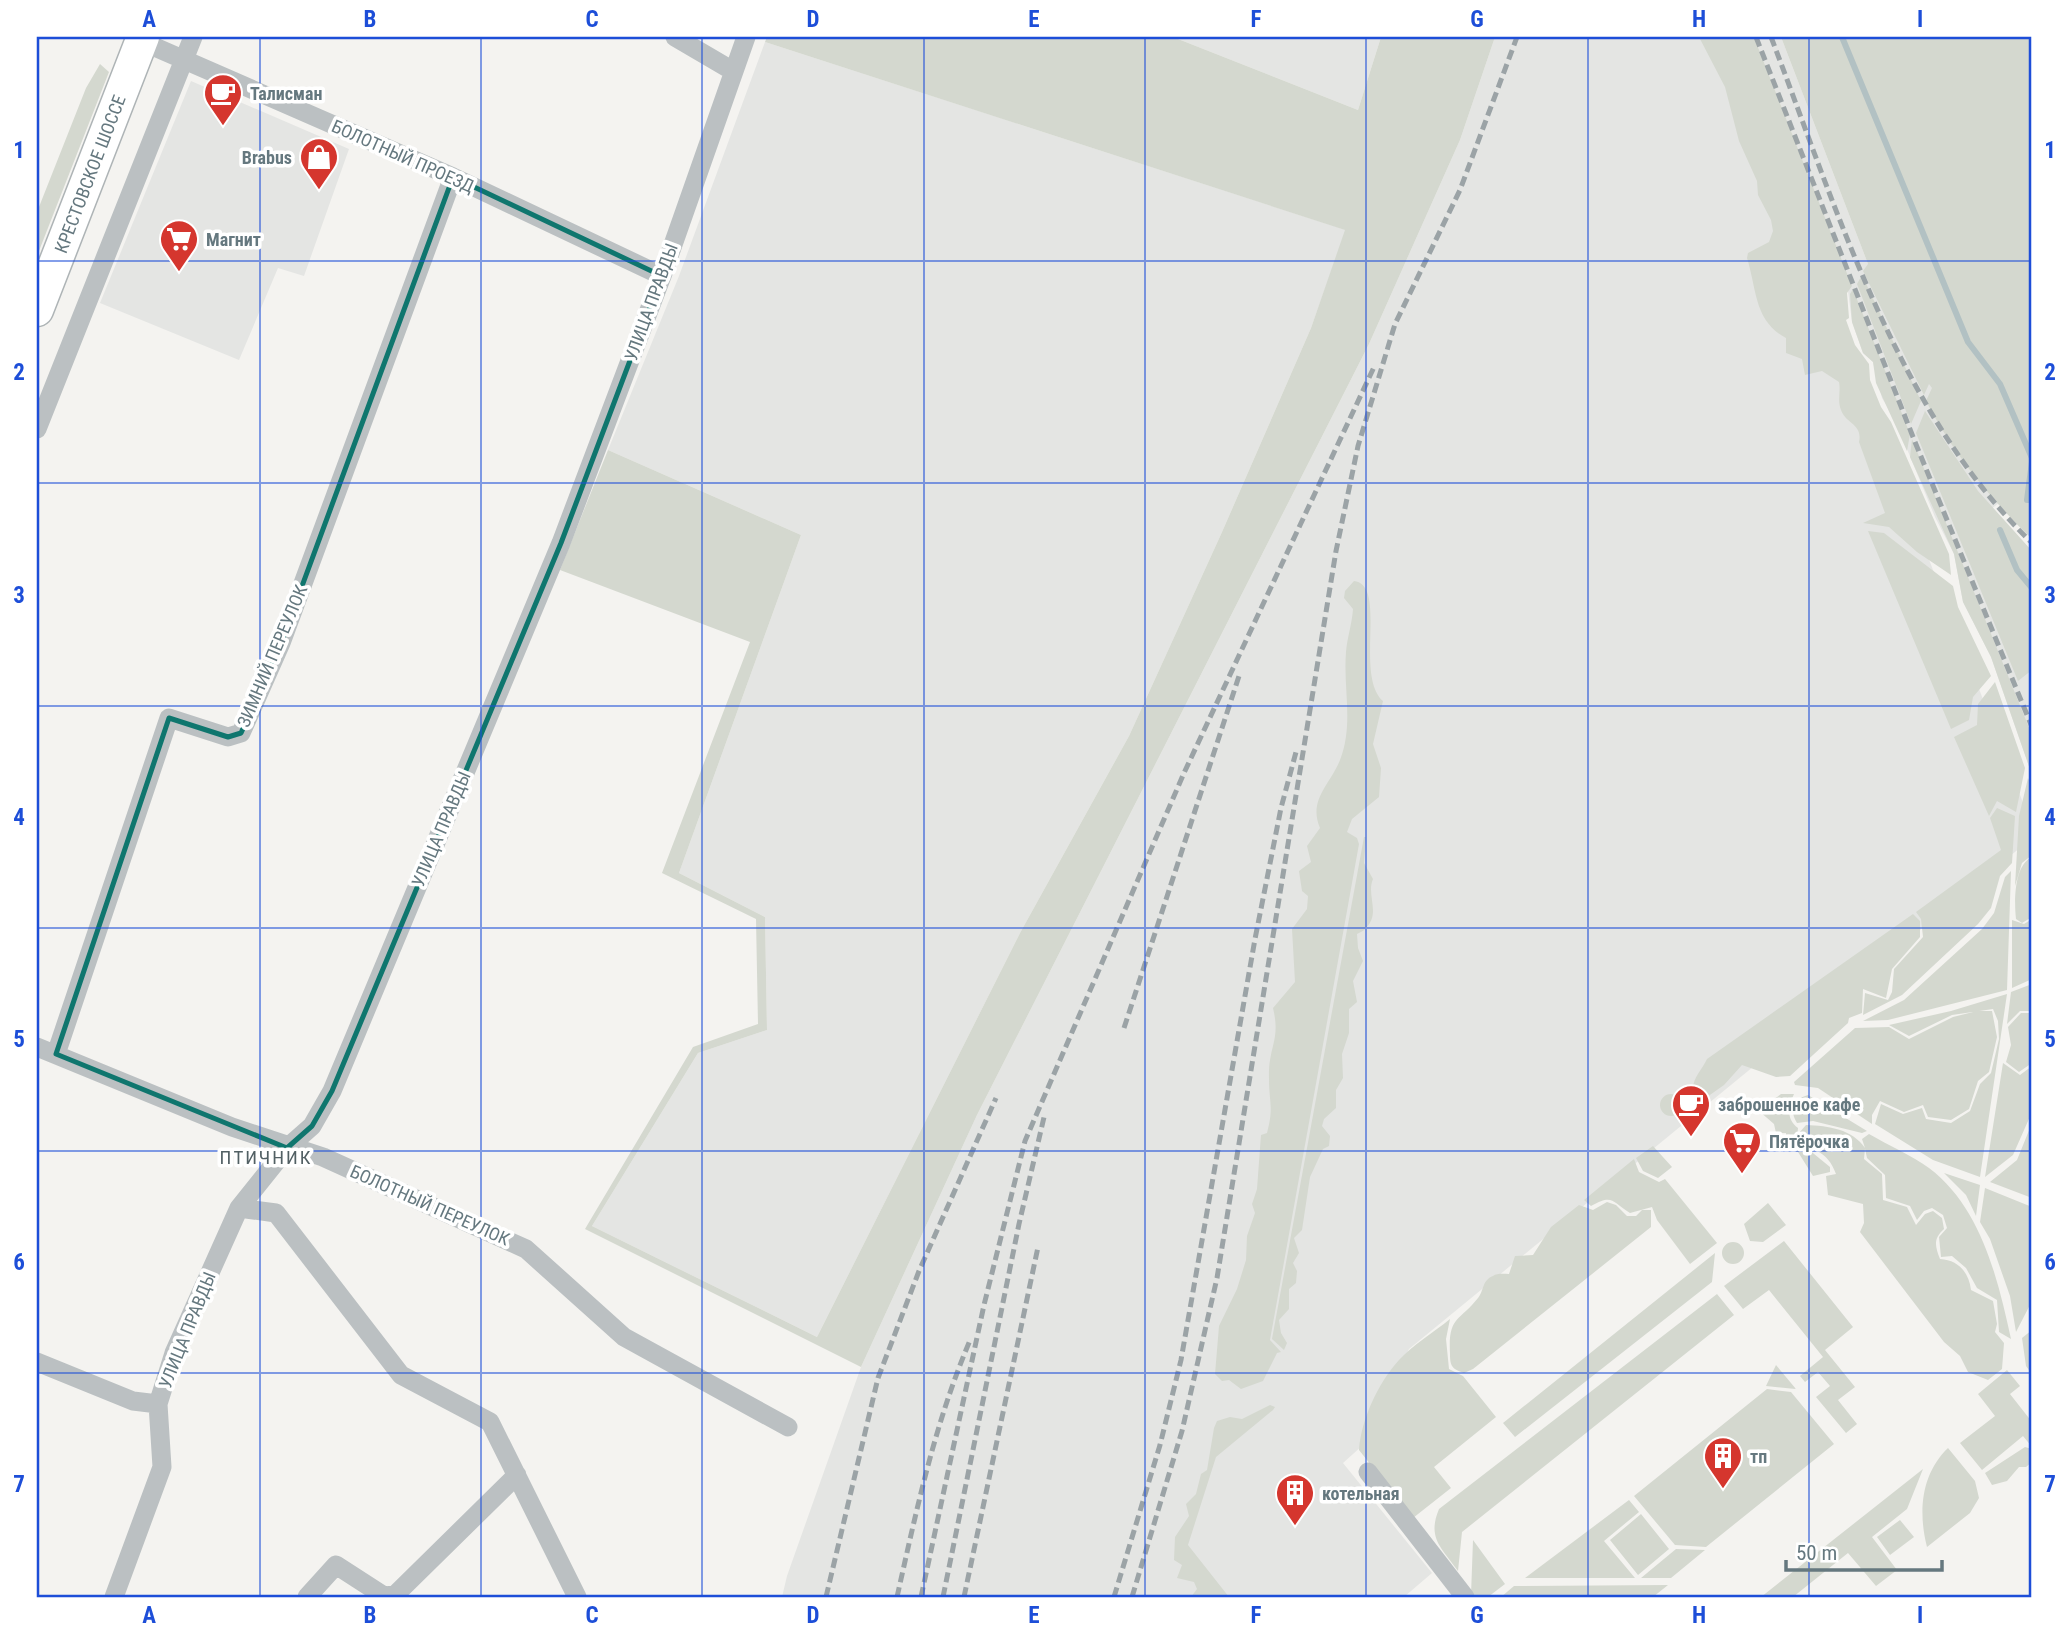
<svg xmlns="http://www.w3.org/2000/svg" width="2069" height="1634" font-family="'Roboto Condensed',sans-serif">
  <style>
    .built { fill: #e4e5e3 }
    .green { fill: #d4d8cf }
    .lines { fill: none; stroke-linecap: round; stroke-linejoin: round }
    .stream { stroke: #b2c1c3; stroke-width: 6 }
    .primary-casing { stroke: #aeb4b6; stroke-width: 35 }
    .street { stroke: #bbc0c2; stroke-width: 19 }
    .primary { stroke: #fff; stroke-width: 32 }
    .rail { stroke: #9ba3a6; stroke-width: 5; stroke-dasharray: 10 5; stroke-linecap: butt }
    .marked { fill: none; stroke: #0f766e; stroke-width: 5; stroke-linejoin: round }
    .grid { fill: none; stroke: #1d4ed8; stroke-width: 2; stroke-opacity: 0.55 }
    .labels { text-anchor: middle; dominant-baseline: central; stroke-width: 7; stroke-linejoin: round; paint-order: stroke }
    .poi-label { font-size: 18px; font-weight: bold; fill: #65787f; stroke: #fff; text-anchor: start }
    .street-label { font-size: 18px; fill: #65787f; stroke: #fff }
    .neighbourhood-label { font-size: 19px; letter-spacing: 2px; fill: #526064; stroke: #fff }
    .neatline { fill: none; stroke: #1d4ed8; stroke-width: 2.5 }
    .grid-label { font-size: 23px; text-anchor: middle; font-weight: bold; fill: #1d4ed8 }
  </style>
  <rect width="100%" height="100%" fill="#f4f3f0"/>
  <!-- built -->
  <path class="built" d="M1173,37H1381L1358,110Z
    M1495,37H1727L2032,826V838L1409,1349L1363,1445L1343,1463L1432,1573L1404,1597H782L787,1576L861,1367L977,1115L1369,344L1460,140Z
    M1754,37H1781L1868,264L1950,418L2009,495L1981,517L2032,663V775L1991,657L1963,602L1954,554L1935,517L1895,420L1882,398L1873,362L1863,353L1852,322L1848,291L1851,285Z
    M765,42L1346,230L1311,328L1222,532L1129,736L1020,933L817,1337L592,1226L698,1053L767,1030L765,917L679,873L801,535L608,450L679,276Z
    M191,81L349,149L304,276L278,268L239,360L100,303Z"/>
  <!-- green -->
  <path class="green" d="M767,37H1173L1358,110L1381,37H1495L1460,140L1369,344L977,1115L861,1367L585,1229L693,1047L758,1024L756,919L662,873L750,642L560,570L608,450L801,535L679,873L765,917L767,1030L698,1053L592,1226L817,1337L1020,933L1129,736L1222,532L1311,328L1345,230L765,42Z
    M1699,37H1754L1852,286L1847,293L1849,318L1846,320L1855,345L1869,364L1870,380L1881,407L1891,422L1949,554L1951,575L1917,552L1889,527L1863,523L1885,513L1859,442C1863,424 1846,424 1841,410C1837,400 1841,392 1839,382L1822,371L1805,375L1802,359L1786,353V338C1754,321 1757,290 1747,258L1748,253L1769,242L1773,231L1771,220L1758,195L1757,181L1739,141L1725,87Z
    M1781,37H2032V539C1991,500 1952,452 1926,401L1932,388L1929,384L1924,395L1863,271L1868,264Z
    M100,64L109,72L37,256V212L86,88Z
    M1862,275L1921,401L1911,424L1857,284Z
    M1853,289L1910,434L1907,451L1876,383L1873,362L1863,353L1852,322L1850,294Z
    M1925,411L1978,491L2032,551V670L2018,681L1916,433Z
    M1912,439L2032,735V775L1991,657L1963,602L1954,554L1910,457Z
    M1868,531L1884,533L1953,586L1958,607L1991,676L1973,697L1969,720L1951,729Z
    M1354,581C1388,585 1354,675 1383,701L1373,744L1381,768L1379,797L1352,819L1347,832L1357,838L1359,844L1270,1340L1281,1352L1277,1353L1263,1381L1241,1389L1229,1380L1222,1381L1215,1374L1219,1326L1237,1289L1246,1260L1247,1236L1255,1213L1252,1204L1257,1189L1261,1135L1267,1133C1274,1107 1269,1103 1269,1078C1268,1046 1281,1041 1273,1008L1295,982L1292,929L1307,909L1308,896L1302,891L1299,871L1311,862L1307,846L1320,828C1308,800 1330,785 1340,760C1354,724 1343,689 1346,652C1347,638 1352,624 1353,609L1344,598L1345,591Z
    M1995,682L2025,768L2016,812L1997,801L1989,816L1954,737L1977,725L1978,704Z
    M2028,778L2032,787V855L2022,863L2015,886L2019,816Z
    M1997,808L2015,816L2012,863L2000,876L1991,908L1978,924L1902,995L1863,1015L1865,993L1888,1000L1892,992L1894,969L1923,937L1921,919L1916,912L2001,850L1990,818Z
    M1364,837H1366L1364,863L1373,879C1366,895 1381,913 1366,928C1364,931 1360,932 1357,934L1358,948L1363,961L1353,981L1357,1002L1349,1009V1033L1342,1054L1343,1078L1336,1090V1108L1324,1119L1322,1126L1330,1136L1329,1146L1323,1149L1310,1177L1302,1230L1294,1238L1299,1253L1293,1263L1297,1271L1296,1283L1289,1289V1309L1279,1320L1281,1333L1287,1343L1284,1350L1272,1339Z
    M2032,857V917L2022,923L2016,919C2014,901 2014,865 2032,857Z
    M2011,871L2007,990L1888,1020L1863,1021L1904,1000L1982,929L1994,913L2005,877Z
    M1913,914L1920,921V937L1892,969L1886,998L1863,989L1862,1013L1849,1018L1848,1023L1790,1076L1776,1077L1742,1065L1724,1085L1700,1102C1684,1085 1700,1074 1707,1059Z
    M2032,919V979L2012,988V920L2024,924Z
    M2032,984V1011H2020L2007,1024L2011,992Z
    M2007,994L1980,1177L1933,1160L1875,1124L1881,1104L1903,1114L1922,1108L1926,1119L1951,1123L1970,1111L1980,1084L1991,1073L1999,1039L1998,1021L1993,1009L1952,1015L1909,1036L1889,1025L1951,1011Z
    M1977,1011H1992L1997,1037L1989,1072L1978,1081L1969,1109L1951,1120L1928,1117L1923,1105L1904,1112L1880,1101L1872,1115V1124L1818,1088L1795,1085L1794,1082L1855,1028L1889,1027L1909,1039L1953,1017Z
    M2021,1013H2032V1063L2019,1072L2006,1062L2011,1045L2008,1027Z
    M2003,1063L2020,1075L2032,1066V1112L2013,1155L1985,1177Z
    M1781,1094H1794C1788,1107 1786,1119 1798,1128L1797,1140L1830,1167V1172L1813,1176L1798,1152L1786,1147V1133H1776L1774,1124L1759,1111Z
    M1660 1105a11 11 0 1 1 22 0a11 11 0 1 1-22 0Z
    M1808,1095L1867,1131L1862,1133L1813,1121L1797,1123C1789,1110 1793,1099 1808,1095Z
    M2032,1123V1198L1990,1182L2017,1160Z
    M1806,1125C1829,1126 1852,1129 1865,1148L1862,1139L1869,1134C1888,1145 1911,1155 1929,1168C1981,1207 1998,1279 2011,1339L1999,1332L1997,1300L1977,1288L1966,1268L1952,1256L1941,1257L1939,1237L1947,1228L1943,1215L1932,1208L1924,1211L1917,1220L1910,1206L1886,1198L1885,1175L1867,1158L1865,1149L1864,1159L1882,1174L1883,1200L1907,1207L1916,1225L1925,1214L1933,1211L1942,1218L1944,1229C1933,1239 1935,1246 1940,1259C1958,1260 1969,1272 1971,1290L1993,1301L1997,1324L1995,1332L2004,1343L2002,1369L1988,1380L1968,1372L1960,1356L1944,1342L1860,1232L1864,1223L1863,1204L1828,1195L1826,1176L1836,1174C1827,1149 1814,1155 1799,1133Z
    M1653,1146L1672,1167L1658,1178L1643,1171L1636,1158Z
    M1634,1159L1639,1172L1659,1182L1665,1179L1717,1243L1690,1264L1657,1220L1652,1207L1630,1213C1611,1201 1613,1194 1591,1206L1584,1200Z
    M1944,1173L1980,1185L1976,1216L1966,1195Z
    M1985,1188L2032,1207V1301L2016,1332L2010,1296L1990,1239L1980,1222Z
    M1607,1202L1616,1205L1627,1216H1636L1642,1210H1651V1227L1473,1369L1464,1373C1452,1369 1450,1366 1450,1354C1448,1316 1459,1322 1478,1298C1484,1291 1482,1280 1493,1276C1497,1273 1504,1274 1509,1274L1515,1256L1533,1255L1551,1227L1579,1205L1593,1210Z
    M1768,1203L1786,1225L1763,1242L1750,1241L1744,1224Z
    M1784,1241L1853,1327L1825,1350L1855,1387L1838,1400L1857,1424L1846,1433L1816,1397L1830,1386L1818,1372L1805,1382L1800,1376L1823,1357L1769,1290L1743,1309L1724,1286Z
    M1722 1253a11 11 0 1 1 22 0a11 11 0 1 1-22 0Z
    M1715,1253L1712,1282L1515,1437L1503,1423Z
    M1717,1294L1734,1315L1462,1532L1458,1571C1441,1547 1427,1538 1439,1509Z
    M1450,1319L1446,1339L1449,1369L1463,1376L1496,1417L1434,1467L1451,1488L1413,1518L1359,1450C1361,1420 1378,1383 1399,1360C1413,1345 1434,1332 1450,1319Z
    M2032,1330V1372L2031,1373L2026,1366L2022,1338Z
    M1776,1365L1796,1389L1766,1386Z
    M2007,1370L2020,1386L2010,1394L2032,1422V1447L2023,1436L1982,1470L1960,1443L1995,1416L1978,1394Z
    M1767,1389L1791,1392L1834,1444L1706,1547L1675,1545L1634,1496Z
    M1270,1405L1275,1407L1273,1410L1216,1457L1188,1545L1229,1597H1191L1197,1589L1194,1582L1177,1578L1182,1565L1174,1560L1175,1537L1189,1516L1186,1504L1196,1494L1201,1474L1207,1470L1214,1428L1217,1421L1230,1417L1242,1419Z
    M2025,1447L2032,1449V1462L2026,1467H2019L2007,1481L1992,1485L1985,1473Z
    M1948,1448L1975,1481L1979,1498L1970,1513L1927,1547C1918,1512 1921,1474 1948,1448Z
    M1923,1469L1907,1509L1872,1537L1897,1570L1876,1586L1848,1553L1793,1597H1761Z
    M1629,1500L1639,1512L1604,1541L1635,1578H1525Z
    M1641,1514L1669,1549L1638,1575L1610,1540Z
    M1900,1520L1914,1537L1890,1555L1877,1537Z
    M1473,1540L1505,1584L1488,1597L1471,1595Z
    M1676,1549L1705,1550L1671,1578H1641Z
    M1668,1585L1653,1597H1501L1514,1586Z"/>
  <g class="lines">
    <!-- stream -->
    <path class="stream" d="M1842,37L1968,342L2000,384L2032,458
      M2031,500H2027L2032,462
      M2000,530L2017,570L2032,588"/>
    <defs>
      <path id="primary" d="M37,310L143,37"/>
    </defs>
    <!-- primary casing -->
    <use href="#primary" class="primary-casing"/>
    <!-- street -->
    <path class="street" d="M675,37L733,71
      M141,41L453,177L662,276
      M37,429L193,37
      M37,1047L232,1127L323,1157L526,1249L624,1337L788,1427
      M56,1054L169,718L228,737L241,733L281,643L453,177
      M239,1208L276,1213L401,1375L490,1422L577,1597
      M37,1362L133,1401L158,1404
      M1368,1472L1465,1597
      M114,1597L162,1467L158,1404L174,1353L239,1208L287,1148L312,1126L332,1091L561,543L662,276L746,37
      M307,1597L336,1565L384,1596L395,1595L517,1475"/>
    <!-- primary -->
    <use href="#primary" class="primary"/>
    <!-- rail -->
    <path class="rail" d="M1756,37L1915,442L2032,727
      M1771,37C1837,209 1897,412 2032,543
      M1124,1028L1240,673
      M826,1597L878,1378L919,1271L996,1098
      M897,1597C917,1508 935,1422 971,1338
      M921,1597L984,1305L1025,1141L1184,773L1375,365
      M943,1597L1019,1224L1045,1113
      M964,1597L1038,1247
      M1114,1597L1160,1445L1181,1360L1255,939L1281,808L1296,752
      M1132,1597L1182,1431L1217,1278L1336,551L1358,446L1395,324L1460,190L1517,37"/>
  </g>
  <!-- marked area -->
  <path class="marked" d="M453,177L662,276L561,543L332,1091L312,1126L287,1148L56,1054L169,718L228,737L241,733L281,643Z"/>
  <!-- grid -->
  <path class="grid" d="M260,37V1597M481,37V1597M702,37V1597M924,37V1597M1145,37V1597M1366,37V1597M1588,37V1597M1809,37V1597M37,261H2032M37,483H2032M37,706H2032M37,928H2032M37,1151H2032M37,1373H2032"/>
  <!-- icons -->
  <defs>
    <symbol id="cafe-pin" viewBox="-11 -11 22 30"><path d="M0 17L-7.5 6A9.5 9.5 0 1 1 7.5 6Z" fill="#d5362e" stroke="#fff"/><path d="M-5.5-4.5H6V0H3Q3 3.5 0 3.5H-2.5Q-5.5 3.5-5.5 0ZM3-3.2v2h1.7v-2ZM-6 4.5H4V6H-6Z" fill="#fff"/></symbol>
    <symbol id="shop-pin" viewBox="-11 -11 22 30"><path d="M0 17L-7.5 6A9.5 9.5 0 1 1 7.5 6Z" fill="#d5362e" stroke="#fff"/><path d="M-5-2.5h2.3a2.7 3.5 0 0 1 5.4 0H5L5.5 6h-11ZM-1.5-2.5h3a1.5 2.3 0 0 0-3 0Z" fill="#fff"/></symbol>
    <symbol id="supermarket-pin" viewBox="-11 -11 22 30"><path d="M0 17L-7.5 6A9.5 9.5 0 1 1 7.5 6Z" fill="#d5362e" stroke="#fff"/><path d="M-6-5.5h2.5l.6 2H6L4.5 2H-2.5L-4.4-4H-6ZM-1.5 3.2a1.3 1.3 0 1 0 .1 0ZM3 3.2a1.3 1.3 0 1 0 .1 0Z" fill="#fff"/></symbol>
    <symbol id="building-pin" viewBox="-11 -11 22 30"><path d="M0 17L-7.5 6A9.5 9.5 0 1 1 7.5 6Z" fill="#d5362e" stroke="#fff"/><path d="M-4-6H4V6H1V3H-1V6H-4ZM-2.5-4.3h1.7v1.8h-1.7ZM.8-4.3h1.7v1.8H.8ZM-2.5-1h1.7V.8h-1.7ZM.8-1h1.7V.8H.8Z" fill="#fff"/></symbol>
  </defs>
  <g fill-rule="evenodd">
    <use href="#cafe-pin" x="201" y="71" width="44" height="60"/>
    <use href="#shop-pin" x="297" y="135" width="44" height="60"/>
    <use href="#supermarket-pin" x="157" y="217" width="44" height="60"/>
    <use href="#cafe-pin" x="1669" y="1082" width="44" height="60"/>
    <use href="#supermarket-pin" x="1720" y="1119" width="44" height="60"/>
    <use href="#building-pin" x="1701" y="1434" width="44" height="60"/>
    <use href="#building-pin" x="1273" y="1471" width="44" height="60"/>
  </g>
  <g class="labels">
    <!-- poi labels -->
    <g class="poi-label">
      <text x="250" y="93">Талисман</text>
      <text x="292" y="157" text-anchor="end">Brabus</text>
      <text x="206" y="239">Магнит</text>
      <text x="1718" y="1104">заброшенное кафе</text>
      <text x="1769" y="1141">Пятёрочка</text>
      <text x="1750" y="1456">тп</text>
      <text x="1322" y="1493">котельная</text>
    </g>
    <!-- street labels -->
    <g class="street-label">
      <text transform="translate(403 156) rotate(24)">БОЛОТНЫЙ ПРОЕЗД</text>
      <text transform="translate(90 174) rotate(-69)">КРЕСТОВСКОЕ ШОССЕ</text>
      <text transform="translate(651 302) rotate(-70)">УЛИЦА ПРАВДЫ</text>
      <text transform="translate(272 656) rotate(-67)">ЗИМНИЙ ПЕРЕУЛОК</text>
      <text transform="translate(441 829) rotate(-67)">УЛИЦА ПРАВДЫ</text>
      <text transform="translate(430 1205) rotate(24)">БОЛОТНЫЙ ПЕРЕУЛОК</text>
      <text transform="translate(187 1330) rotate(-68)">УЛИЦА ПРАВДЫ</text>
    </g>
    <!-- neighbourhood labels -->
    <g class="neighbourhood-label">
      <text x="266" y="1157">ПТИЧНИК</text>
    </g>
  </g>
  <!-- border -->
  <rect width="2069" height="1634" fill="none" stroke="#ffffff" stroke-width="77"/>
  <!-- scale -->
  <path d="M1786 1560v10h156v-10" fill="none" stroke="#65787f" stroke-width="3.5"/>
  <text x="1796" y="1560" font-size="21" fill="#65787f" stroke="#ffffff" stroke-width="5" paint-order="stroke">50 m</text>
  <rect x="38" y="38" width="1992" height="1558" class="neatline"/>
  <g class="grid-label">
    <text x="149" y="27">A</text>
    <text x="370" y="27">B</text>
    <text x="592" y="27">C</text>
    <text x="813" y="27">D</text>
    <text x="1034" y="27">E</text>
    <text x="1256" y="27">F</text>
    <text x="1477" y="27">G</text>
    <text x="1699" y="27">H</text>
    <text x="1920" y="27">I</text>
    <text x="19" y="158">1</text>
    <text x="2050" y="158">1</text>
    <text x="19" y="380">2</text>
    <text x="2050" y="380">2</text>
    <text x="19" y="603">3</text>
    <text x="2050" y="603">3</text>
    <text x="19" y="825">4</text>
    <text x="2050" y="825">4</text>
    <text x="19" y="1047">5</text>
    <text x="2050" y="1047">5</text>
    <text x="19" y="1270">6</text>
    <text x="2050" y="1270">6</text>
    <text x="19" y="1492">7</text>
    <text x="2050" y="1492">7</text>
    <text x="149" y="1623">A</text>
    <text x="370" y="1623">B</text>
    <text x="592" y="1623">C</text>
    <text x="813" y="1623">D</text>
    <text x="1034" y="1623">E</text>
    <text x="1256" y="1623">F</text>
    <text x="1477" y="1623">G</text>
    <text x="1699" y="1623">H</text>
    <text x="1920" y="1623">I</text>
  </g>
</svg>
